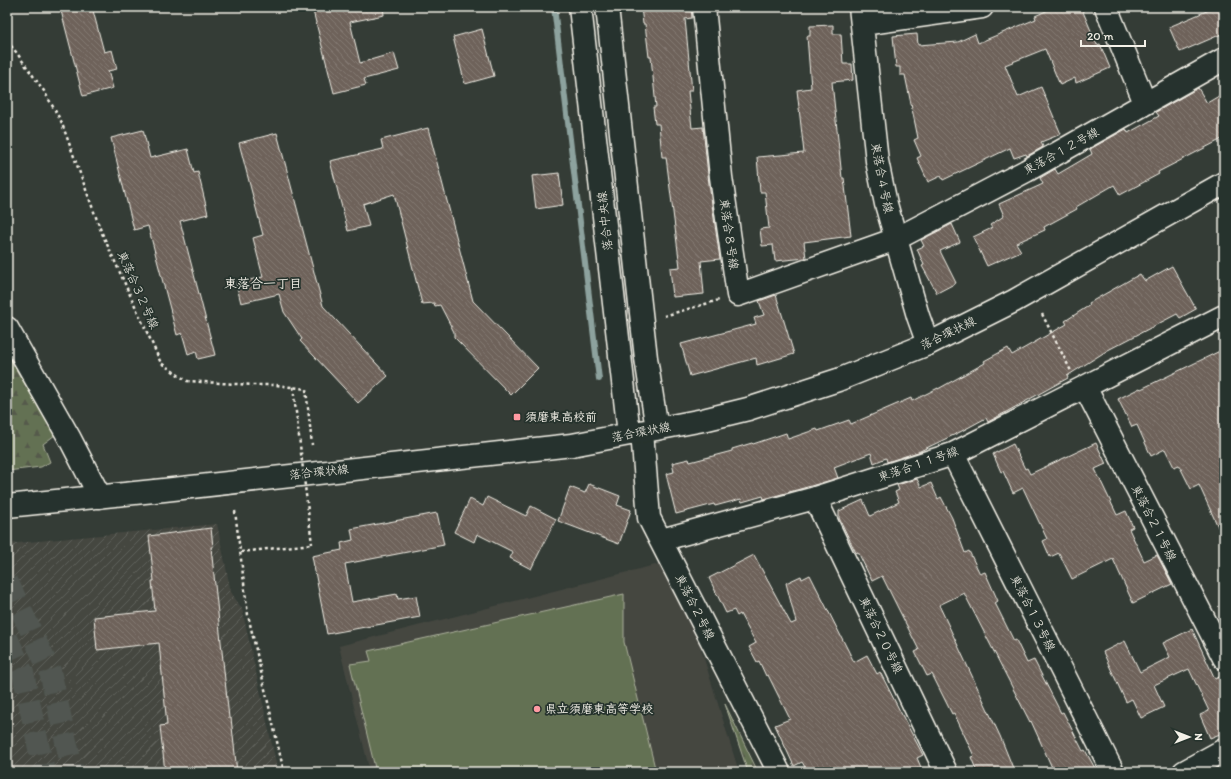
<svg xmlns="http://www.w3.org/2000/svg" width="1231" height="779" font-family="Itim,'Klee One',sans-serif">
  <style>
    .built { fill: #454741 }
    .industrial { fill: url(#industrial-furrows) }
    .forest { fill: url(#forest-firs); stroke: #acb19d }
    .pitch { fill: #647152; stroke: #acb19d }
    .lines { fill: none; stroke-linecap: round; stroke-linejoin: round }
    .stream { stroke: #8da29e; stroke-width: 6 }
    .building { fill: url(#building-back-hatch); stroke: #f4f1e8 }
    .tertiary-tunnel { stroke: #515751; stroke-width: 22; stroke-dasharray: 22 11; stroke-linecap: butt }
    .minor-casing { stroke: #f4f1e8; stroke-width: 25 }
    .tertiary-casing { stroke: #f4f1e8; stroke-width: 25 }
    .path { stroke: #f4f1e8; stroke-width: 2.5; stroke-dasharray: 3 3; stroke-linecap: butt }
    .minor { stroke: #26332d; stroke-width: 22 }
    .tertiary { stroke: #26332d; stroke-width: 22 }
    .path-bridge { stroke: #f4f1e8; stroke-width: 2.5; stroke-dasharray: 3 3; stroke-linecap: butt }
    .poi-dot { fill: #ff9aa2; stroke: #26332d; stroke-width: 1.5 }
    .labels { text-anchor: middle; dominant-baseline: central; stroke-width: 3.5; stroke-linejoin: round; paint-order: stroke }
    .street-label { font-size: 12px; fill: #f4f1e8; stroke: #26332d }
    .poi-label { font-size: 12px; font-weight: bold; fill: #f4f1e8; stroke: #26332d; text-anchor: start }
    .neighbourhood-label { font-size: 13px; font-weight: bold; fill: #f4f1e8; stroke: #26332d }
  </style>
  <defs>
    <pattern id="industrial-furrows" width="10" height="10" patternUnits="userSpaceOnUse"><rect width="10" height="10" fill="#454741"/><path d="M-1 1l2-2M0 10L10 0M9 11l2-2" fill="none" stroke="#60625c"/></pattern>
    <pattern id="forest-firs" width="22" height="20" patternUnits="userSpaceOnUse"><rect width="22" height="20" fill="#647152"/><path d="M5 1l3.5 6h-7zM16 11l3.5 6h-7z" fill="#555a4b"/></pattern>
    <pattern id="building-back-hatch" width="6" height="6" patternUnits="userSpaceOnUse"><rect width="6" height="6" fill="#6e625a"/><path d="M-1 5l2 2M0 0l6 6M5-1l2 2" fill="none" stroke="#837972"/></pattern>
  </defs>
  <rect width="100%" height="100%" fill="#343c36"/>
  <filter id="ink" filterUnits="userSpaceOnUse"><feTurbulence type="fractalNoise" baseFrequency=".025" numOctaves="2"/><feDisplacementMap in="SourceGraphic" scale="8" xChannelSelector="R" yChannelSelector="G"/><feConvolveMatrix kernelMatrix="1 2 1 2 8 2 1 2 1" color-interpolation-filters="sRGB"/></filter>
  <g filter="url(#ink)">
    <!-- built -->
    <path class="built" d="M659,564L694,626L739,772H370L339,646Z"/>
    <!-- industrial -->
    <path class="industrial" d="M217,524L231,592L242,609L278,772H7V544Z"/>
    <!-- forest -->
    <path class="forest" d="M7,354L55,435L43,444L50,462L41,467L7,471Z
      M725,704L758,772H748Z"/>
    <!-- pitch -->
    <path class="pitch" d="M624,594V642L656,772H376L350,664L371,661L368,651Z"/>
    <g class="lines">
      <!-- stream -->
      <path class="stream" d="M554,7L599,379"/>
    </g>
    <!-- building -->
    <path class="building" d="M60,7H92L104,52L112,50L117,69L108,71L113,88L83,96Z
      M312,7H383L384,15L350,22L360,63L394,53L399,70L364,79L366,85L334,93Z
      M641,7H691L692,18L685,19L692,91H688L692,128L703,127L709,184L720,259L701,261L704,294L673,297L670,268L680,267L666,157H662L659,124H655L653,107H656L651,57H649L645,24H643Z
      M1055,7H1081L1097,45L1100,44L1110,68L1076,83L1075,78L1060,85L1045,49L1005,65L1018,97L1041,87L1061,134L1041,142L1043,147L1027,156L1026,154L1014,158L1010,148L943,180L941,176L928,182L917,158L921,156L914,140L918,138L905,75H900V67H896L893,36L917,34L918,45L958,42L975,34L978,43L1036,19L1035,16Z
      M1216,7H1224V33L1180,52L1169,27Z
      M833,25V34H841L843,64H852L853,80L832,82L842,178H844L851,236L804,242L806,258L775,261L773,245L762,246L760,229L769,228L765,192H760L757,157L804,153L797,90L811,88L807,36H810V26Z
      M482,29L494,76L465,84L453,37Z
      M1198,88L1207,103L1224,93V138L1158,172L1159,174L1120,195L1114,185L1076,207L1077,209L1044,227L1045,230L1016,243L1021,251L987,266L973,237L992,228L990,225L1004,216L999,204L1043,184L1040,178L1055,169L1058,174L1092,154L1090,149L1126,129L1128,133L1159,116L1156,112Z
      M428,128L473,301L538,368L511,395L454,337V332L440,305L435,306L434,303L422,304L394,194L363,204L369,226L348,231L330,161L383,149L381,140Z
      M143,130L150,158L188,149L194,173L198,172L208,214L180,221L215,355L198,359L196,351L188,354L182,333L177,335L148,226L134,230L111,138Z
      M277,133L323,306L388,376L358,403L300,341L302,339L284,312L279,294L241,303L236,283L263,277L253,238L263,235L239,143Z
      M559,173L563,205L536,209L532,176Z
      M952,224L960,242L940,251L956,283L937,293L922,266L924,265L917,249L924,246L921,240Z
      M1172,266L1196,309L1180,318L1177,314L1108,350L1067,376L1068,378L988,422L986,418L960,432L918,452L887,462L886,458L874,463L871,453L834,467L838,478L811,486L764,499L763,496L742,502L741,499L715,506L714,504L676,514L666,474L674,472L672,463L689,459L690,462L732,451V449L752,443L753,444L786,433L788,439L817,429L818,431L849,420L851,424L911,398L912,401L938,388V389L985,363L984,361L1008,348L1012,355L1067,324L1065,321L1090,305L1089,303L1140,274L1145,281Z
      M776,295L794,354L757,365L756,358L690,376L681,344L756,324L754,318L764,315L759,301Z
      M1224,349V540L1199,485L1191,489L1179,465L1174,467L1165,449L1151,456L1137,425L1132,427L1118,399L1140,388L1141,389Z
      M1096,443L1106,464L1095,469L1117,515L1126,511L1133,527L1129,529L1144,561L1157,555L1172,584L1133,603L1113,559L1072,579L1059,553L1050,557L1043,541L1047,539L1023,488L1013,493L1003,471L1001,472L993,454L1013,444L1025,469L1027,468L1030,474Z
      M917,479L921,487L931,483L938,499L941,497L952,518L965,553L969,551L980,574L985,572L998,601L995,603L1014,641L1016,640L1027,663L1034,660L1061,713L1063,712L1083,751L1085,750L1097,772H1054L1031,721L1030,722L964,593L939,605L1000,736L1013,768L1003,772H977L971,757L974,756L954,713L952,714L932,674L927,676L915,652L919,650L882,576L872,581L858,552L856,553L839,518V511L863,500L870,516L899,502L895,492L899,490L897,485Z
      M589,484L620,496L617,505L631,510L619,544L558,521L570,487L585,493Z
      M487,497L526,516L531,506L556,519L531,569L510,558L513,552L477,534L474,542L454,532L470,499L483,506Z
      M437,513L444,545L345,564L352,602L397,594L398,599L416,596L420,617L327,634L312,556L342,550L341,543L353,540L351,529Z
      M211,528L213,547H211L229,718H231L237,772H165L160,726L167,725L159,643L97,650L94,617L155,611L152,581H154L149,536Z
      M754,555L791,624L796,622L786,583L801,576L802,579L810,575L854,662L867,655L877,674L880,672L902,715L923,755L917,758L923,772H808L802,762L794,766L775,725L790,719L768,675L766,676L759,661L757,662L749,647L756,643L740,614L737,616L734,610L726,613L709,578Z
      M1192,629L1215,679L1224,675V738H1222L1220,734L1210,738L1200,715L1209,711L1189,669L1154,685L1164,707L1141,718L1132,699L1126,702L1103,652L1125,641L1140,672L1170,657L1163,643Z"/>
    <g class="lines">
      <!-- tertiary-tunnel -->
      <path class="tertiary-tunnel" d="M7,581L50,671L73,772
        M7,638L23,673L44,772"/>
      <defs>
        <path id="minor" d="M704,7L721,177L738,295L896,239L1026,171L1224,59
          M860,7L877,161L886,204L918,316L928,344
          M1106,7L1145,103
          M862,24L982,7
          M1085,387L1224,658
          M642,432L649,518L779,772
          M953,454L1113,772
          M815,498L946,772
          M661,540L815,498L953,454L1224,316
          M1184,772L1224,750"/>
        <path id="tertiary" d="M580,7L629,434
          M607,7L646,358L657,429
          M7,328L70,439L100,497
          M7,506L164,490L572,445L703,420L748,409L838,380L928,344L1014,301L1224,183"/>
      </defs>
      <!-- minor casing -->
      <use href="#minor" class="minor-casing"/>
      <!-- tertiary casing -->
      <use href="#tertiary" class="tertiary-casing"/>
      <!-- path -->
      <path class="path" d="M7,41L16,52L44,91L61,121L101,231L161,363L187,381L253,385H276L306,389L312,445
        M1042,314L1071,371
        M664,316L719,300
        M235,511L248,615L284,772
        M241,552L312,544"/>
      <!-- minor -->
      <use href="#minor" class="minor"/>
      <!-- tertiary -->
      <use href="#tertiary" class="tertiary"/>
      <!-- path-bridge -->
      <path class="path-bridge" d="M293,387L312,544"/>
    </g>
  </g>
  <!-- markers -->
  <g class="poi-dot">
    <rect x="513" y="413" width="8" height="8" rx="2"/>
    <circle cx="537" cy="709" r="4"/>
  </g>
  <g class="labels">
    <!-- street labels -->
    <g class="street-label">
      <text transform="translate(1061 151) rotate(-29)">東落合１２号線</text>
      <text transform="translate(882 178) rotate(79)">東落合４号線</text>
      <text transform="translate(605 221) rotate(-96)">落合中央線</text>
      <text transform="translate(729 234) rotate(82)">東落合８号線</text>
      <text transform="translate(138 290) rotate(66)">東落合３２号線</text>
      <text transform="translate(948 333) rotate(-26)">落合環状線</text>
      <text transform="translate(641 432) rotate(-11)">落合環状線</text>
      <text transform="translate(918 464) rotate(-19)">東落合１１号線</text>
      <text transform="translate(319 472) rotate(-6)">落合環状線</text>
      <text transform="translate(1154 523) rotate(63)">東落合２１号線</text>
      <text transform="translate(695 607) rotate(63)">東落合２号線</text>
      <text transform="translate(1033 613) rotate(63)">東落合１３号線</text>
      <text transform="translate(881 635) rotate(64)">東落合２０号線</text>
    </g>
    <!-- poi labels -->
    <g class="poi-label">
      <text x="525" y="417">須磨東高校前</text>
      <text x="545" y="709">県立須磨東高等学校</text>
    </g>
    <!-- neighbourhood labels -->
    <g class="neighbourhood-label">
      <text x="263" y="283">東落合一丁目</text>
    </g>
  </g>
  <!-- margin -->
  <rect width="1231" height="779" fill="none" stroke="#26332d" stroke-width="24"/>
  <rect x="12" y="12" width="1207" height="755" fill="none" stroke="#f4f1e8" stroke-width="1.5" filter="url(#ink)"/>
  <!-- north arrow -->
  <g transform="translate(1189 737) rotate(90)" stroke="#26332d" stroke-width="3" paint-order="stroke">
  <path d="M0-3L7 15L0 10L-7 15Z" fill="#f4f1e8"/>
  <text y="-6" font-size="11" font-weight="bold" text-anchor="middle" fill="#f4f1e8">N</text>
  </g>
  <!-- scale -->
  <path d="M1081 40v6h64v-6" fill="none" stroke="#f4f1e8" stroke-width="2"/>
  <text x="1087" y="40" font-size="12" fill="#f4f1e8" stroke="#26332d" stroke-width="3" paint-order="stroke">20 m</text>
</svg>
